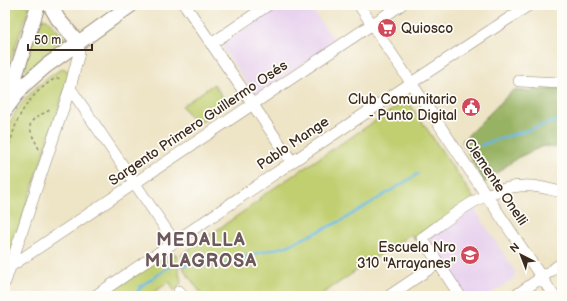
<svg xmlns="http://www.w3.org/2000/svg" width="567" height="301" font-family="'Balsamiq Sans',sans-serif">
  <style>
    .built { fill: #e8d2ee }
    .green { fill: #c1cf71; stroke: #7e7c48 }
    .forest { fill: #98b263; stroke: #6a6e40 }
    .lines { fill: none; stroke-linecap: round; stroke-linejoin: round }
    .stream { stroke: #65b8e1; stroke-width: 2.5 }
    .minor-casing { stroke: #948772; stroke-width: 12 }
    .major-casing { stroke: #948772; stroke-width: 16 }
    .path { stroke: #948772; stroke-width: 1.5; stroke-dasharray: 3 3; stroke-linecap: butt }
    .minor { stroke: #fff; stroke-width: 11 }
    .major { stroke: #fff; stroke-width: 14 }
    .labels { text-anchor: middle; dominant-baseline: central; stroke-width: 3.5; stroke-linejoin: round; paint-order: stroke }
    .poi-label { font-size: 14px; fill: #3b2a1e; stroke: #fdfcf7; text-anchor: end }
    .street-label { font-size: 14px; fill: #3b2a1e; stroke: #fdfcf7 }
    .district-label { font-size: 18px; font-weight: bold; letter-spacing: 1px; fill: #6d585d; stroke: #fdfcf7 }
  </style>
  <rect width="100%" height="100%" fill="#fdfcf7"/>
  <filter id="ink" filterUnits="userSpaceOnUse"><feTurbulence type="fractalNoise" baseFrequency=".025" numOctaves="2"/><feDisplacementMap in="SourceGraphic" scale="8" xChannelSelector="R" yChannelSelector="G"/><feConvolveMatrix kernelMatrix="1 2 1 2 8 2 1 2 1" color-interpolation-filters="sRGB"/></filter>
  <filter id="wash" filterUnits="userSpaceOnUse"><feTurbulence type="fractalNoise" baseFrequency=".012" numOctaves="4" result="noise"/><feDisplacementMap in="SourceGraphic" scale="16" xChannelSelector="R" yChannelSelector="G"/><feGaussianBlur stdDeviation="0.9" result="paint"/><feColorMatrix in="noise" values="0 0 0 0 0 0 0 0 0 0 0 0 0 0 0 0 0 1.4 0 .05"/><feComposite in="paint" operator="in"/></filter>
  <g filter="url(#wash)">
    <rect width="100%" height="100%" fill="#eee4c6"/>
    <!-- built -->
    <path class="built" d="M279,5H309L335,42L256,96L221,45Z
      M473,207L515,271L514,278L488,296H463L424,239Z"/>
    <!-- green -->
    <path class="green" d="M5,5H30L5,76Z
      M41,18L47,19L68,42L31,70H27L24,67L39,21Z
      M63,68L68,71L69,76L5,271V133L17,109L36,87L53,74Z
      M214,84L227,104L196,125L182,106Z
      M404,102L410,104L475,200L415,240L411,234L319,296H203L184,270L182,254L260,200L259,198Z
      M166,254H176L181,283L174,291L170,282L155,291L151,296H104Z"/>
    <!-- forest -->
    <path class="forest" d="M562,88V148L543,146L517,158L484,183L462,141L513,90L523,91Z"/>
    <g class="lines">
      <!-- stream -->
      <path class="stream" d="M481,145L562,119
        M135,296L141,286L172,265H221L258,253L287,246L343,220L418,174"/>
    </g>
  </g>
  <g filter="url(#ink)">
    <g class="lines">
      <defs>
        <path id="minor" d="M185,5L292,162
          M359,5L554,296
          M211,44L268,5
          M519,81L562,83
          M70,88L174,241
          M11,266L401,5
          M5,282L70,88L79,53L78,42
          M179,291L182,296
          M95,296L292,162L529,5
          M389,296L438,263
          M460,296L422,238C454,215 489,183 532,186C542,187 552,190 562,192
          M515,296L562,263"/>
        <path id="major" d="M50,5L58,19L78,42
          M7,102L38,5
          M5,110L23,86L46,66L131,5"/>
      </defs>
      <!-- minor casing -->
      <use href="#minor" class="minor-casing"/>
      <!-- major casing -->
      <use href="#major" class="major-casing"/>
      <!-- path -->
      <path class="path" d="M38,41L55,46
        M39,149C26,123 25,122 52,109
        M5,162C14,130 16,111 42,88C47,84 51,80 57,78L61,79"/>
      <!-- minor -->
      <use href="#minor" class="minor"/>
      <!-- major -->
      <use href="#major" class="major"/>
    </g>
  </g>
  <!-- icons -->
  <defs>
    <symbol id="supermarket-disc" viewBox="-11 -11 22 22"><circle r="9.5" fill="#d1495b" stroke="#fdfcf7"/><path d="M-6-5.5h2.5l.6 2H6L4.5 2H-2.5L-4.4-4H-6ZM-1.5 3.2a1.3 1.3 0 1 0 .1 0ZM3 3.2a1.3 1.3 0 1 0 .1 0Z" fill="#fff"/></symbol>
    <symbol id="civic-disc" viewBox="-11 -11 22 22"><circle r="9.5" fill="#d1495b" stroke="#fdfcf7"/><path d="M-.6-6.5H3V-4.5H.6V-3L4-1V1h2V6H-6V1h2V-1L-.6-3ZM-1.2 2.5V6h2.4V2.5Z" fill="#fff"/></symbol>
    <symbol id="school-disc" viewBox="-11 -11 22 22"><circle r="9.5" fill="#d1495b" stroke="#fdfcf7"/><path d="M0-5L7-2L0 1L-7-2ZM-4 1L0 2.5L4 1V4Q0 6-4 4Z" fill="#fff"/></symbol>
  </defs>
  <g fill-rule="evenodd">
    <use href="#supermarket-disc" x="376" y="17" width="22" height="22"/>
    <use href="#civic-disc" x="460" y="96" width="22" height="22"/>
    <use href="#school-disc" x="459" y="244" width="22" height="22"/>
  </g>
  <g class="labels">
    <!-- poi labels -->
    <g class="poi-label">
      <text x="401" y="28" text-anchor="start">Quiosco</text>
      <text x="457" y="99">Club Comunitario<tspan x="457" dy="16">- Punto Digital</tspan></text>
      <text x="456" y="247">Escuela Nro<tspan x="456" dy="16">310 "Arrayanes"</tspan></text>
    </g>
    <!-- street labels -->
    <g class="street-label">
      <text transform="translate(198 123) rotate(-34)">Sargento Primero Guillermo Osés</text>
      <text transform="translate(293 143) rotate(-34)">Pablo Mange</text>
      <text transform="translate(496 182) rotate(56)">Clemente Onelli</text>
    </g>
    <!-- district labels -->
    <g class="district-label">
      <text x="201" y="240">MEDALLA<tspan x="201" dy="21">MILAGROSA</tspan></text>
    </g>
  </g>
  <!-- margin -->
  <rect width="567" height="301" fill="none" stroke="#fdfcf7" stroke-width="20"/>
  <!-- north arrow -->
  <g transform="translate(521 255) rotate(318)" stroke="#fdfcf7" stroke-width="3" paint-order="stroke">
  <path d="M0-3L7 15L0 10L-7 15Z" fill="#3b2a1e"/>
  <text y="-6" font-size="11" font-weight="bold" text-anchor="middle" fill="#3b2a1e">N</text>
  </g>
  <!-- scale -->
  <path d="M28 44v6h64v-6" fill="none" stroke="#3b2a1e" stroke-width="2"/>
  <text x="34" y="44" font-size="12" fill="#3b2a1e" stroke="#fdfcf7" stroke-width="3" paint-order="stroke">50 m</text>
</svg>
